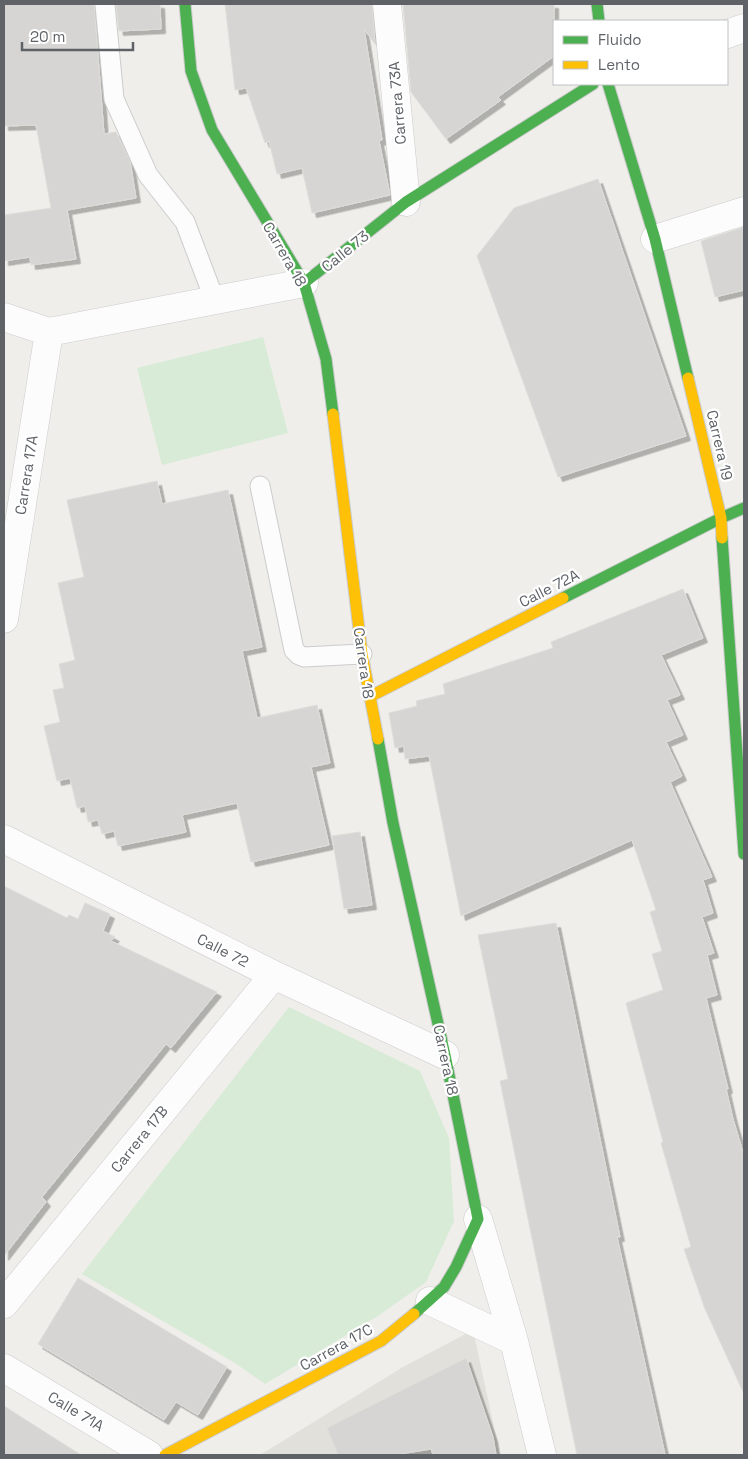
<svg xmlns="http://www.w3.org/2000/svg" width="748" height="1459" font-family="'Space Grotesk',sans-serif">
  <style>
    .education { fill: #e2e0da }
    .green { fill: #d8ebd6 }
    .building { fill: #d6d5d3; stroke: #deddd9; filter: url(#shadow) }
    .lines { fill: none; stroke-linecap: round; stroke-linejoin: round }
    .lane-casing { stroke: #cbcccc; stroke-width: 21 }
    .street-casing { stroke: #cbcccc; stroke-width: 29 }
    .fast-casing { stroke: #cacacb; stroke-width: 13 }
    .slow-casing { stroke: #cacacb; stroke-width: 13 }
    .lane { stroke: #fdfcfc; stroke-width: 19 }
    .street { stroke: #fdfcfc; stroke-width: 28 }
    .fast { stroke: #4caf50; stroke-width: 11 }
    .slow { stroke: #ffc107; stroke-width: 11 }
    .labels { text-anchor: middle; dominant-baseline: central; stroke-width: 4.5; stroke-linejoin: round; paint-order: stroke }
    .street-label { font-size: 15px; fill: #5f6368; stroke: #fff }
  </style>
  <defs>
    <filter id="shadow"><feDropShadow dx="4.5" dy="4.5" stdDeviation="0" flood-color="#0004"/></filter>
  </defs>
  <rect width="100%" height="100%" fill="#efeeea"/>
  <!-- education -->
  <path class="education" d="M473,1330L500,1455H260L403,1367Z"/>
  <!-- green -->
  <path class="green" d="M263,337L288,433L162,465L137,368Z
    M289,1007L420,1071L449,1138L454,1221L426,1282L378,1316L265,1384L235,1363L82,1274Z"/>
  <!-- building -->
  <path class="building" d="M4,4H94L104,134L116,132L130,161L136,198L67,210L76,259L31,265L30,257L4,261V215L51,208L36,125L4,126Z
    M116,4H160L161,29L119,31Z
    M225,4H372L375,44L364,29L382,140L379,141L390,195L312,213L302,168L277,174L269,141L265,143L246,88L235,90Z
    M403,4H554V56L498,97L501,100L446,139L411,92Z
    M598,179L686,436L558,477L477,256L514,208Z
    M744,227V290L715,297L701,241Z
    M157,481L162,504L228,490L262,647L242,651L257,718L317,705L330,763L311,767L329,845L251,862L237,803L182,815L186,832L118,846L114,831L102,834L98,820L88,822L85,806L77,808L70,778L57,781L44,726L60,722L53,690L64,688L59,664L75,660L58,583L84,577L67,500Z
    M683,589L703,638L661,655L680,695L667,700L683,735L666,742L682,776L670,782L712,877L703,880L713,913L702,917L714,953L707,955L717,995L706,998L728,1089H726L733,1119L744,1156V1394L705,1309L684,1249L691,1247L661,1143L663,1142L626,1003L663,990L652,954L662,951L650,912L656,910L632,840L461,916L429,756L405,759L404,746L395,748L389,713L417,706L416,701L445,694L443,684L553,648L551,642Z
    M360,832L372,905L344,909L332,836Z
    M4,886L67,918L69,915L78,919L85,903L110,914L103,931L115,937L111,941L217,992L171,1048L166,1044L42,1197L46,1202L4,1256Z
    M556,923L620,1237H617L665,1455H577L527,1214L500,1081L508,1079L478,935Z
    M78,1278L227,1367L198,1415L176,1402L164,1420L38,1344Z
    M466,1358L493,1437L496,1455H433L431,1449L394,1455H338L327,1428Z
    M4,1406L81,1455H4Z"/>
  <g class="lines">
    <defs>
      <path id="lane" d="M105,5L114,99L148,175L185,222L215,301
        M260,486L294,650L299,655L304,657L362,654"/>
      <path id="street" d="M387,4L406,202
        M727,34L744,28
        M655,239L744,211
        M4,317L49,332L304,283
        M4,619L49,332
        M4,839L274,975L445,1055
        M478,1219L514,1341L542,1455
        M430,1301L514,1341
        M4,1304L274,975
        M4,1368L149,1455"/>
      <path id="fast" d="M185,4L191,71L212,130L304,283L326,359L333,414
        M597,4L599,21
        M608,84L655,239L688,378
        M304,283L406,202L593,84
        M722,538L744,854
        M563,598L721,518L744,508
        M378,739L393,823L445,1055L478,1219L456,1267L444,1287L414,1314"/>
      <path id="slow" d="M688,378L721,518L722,538
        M333,414L362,654L378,739
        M369,697L563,598
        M165,1455L381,1341L414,1314"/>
    </defs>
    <!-- lane casing -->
    <use href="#lane" class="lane-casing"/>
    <!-- street casing -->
    <use href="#street" class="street-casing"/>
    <!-- fast casing -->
    <use href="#fast" class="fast-casing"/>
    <!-- slow casing -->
    <use href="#slow" class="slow-casing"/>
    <!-- lane -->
    <use href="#lane" class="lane"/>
    <!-- street -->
    <use href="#street" class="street"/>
    <!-- fast -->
    <use href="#fast" class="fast"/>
    <!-- slow -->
    <use href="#slow" class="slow"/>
  </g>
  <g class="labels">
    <!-- street labels -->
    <g class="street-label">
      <text transform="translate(397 103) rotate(-95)">Carrera 73A</text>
      <text transform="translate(345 251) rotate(-39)">Calle 73</text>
      <text transform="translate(285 254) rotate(60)">Carrera 18</text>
      <text transform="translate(720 445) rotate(77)">Carrera 19</text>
      <text transform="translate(26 475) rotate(-81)">Carrera 17A</text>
      <text transform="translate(549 588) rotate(-27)">Calle 72A</text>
      <text transform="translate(364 663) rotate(82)">Carrera 18</text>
      <text transform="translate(223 950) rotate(27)">Calle 72</text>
      <text transform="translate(446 1060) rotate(78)">Carrera 18</text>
      <text transform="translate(139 1139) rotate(-51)">Carrera 17B</text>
      <text transform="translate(336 1347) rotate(-29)">Carrera 17C</text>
      <text transform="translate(76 1411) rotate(31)">Calle 71A</text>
    </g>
  </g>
  <!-- border -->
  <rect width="748" height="1459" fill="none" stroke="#5f6368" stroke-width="10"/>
  <!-- legend -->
  <rect x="553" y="20" width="175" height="65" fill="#ffffff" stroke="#bfc1c3"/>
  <rect x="563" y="36" width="25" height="8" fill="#4caf50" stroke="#bfc1c3"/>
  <text x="598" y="45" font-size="15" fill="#5f6368">Fluido</text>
  <rect x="563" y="61" width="25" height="8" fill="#ffc107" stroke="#bfc1c3"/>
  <text x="598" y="70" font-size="15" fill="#5f6368">Lento</text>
  <!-- scale -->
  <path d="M22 42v8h111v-8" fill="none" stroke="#5f6368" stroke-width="2.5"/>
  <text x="30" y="42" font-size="15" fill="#5f6368" stroke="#ffffff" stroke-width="4" paint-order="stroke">20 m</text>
</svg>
